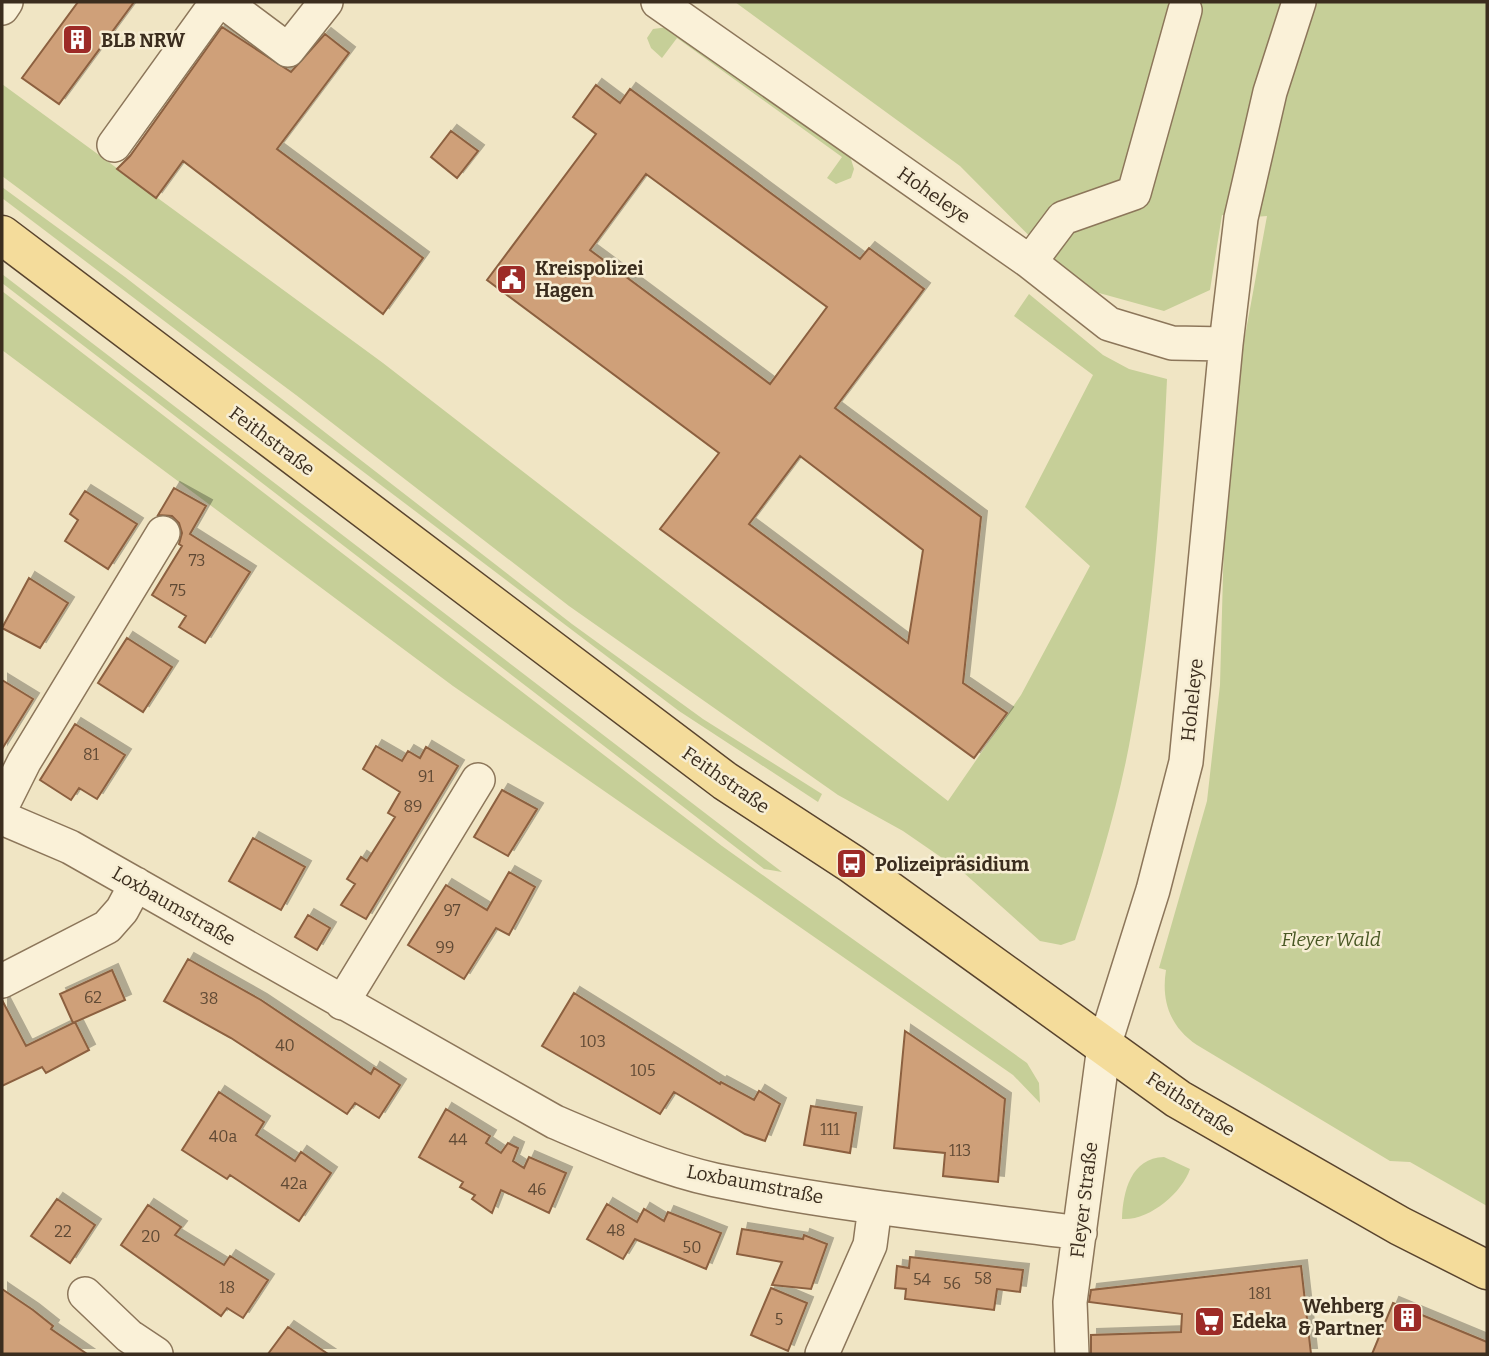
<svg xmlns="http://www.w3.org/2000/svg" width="1489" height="1356" font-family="Bitter,serif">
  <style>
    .green { fill: #c6cf98 }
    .building { fill: #cfa079; stroke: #8c603f; stroke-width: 2; fill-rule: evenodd; filter: url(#shadow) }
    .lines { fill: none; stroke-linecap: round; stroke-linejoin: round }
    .minor-casing { stroke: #8c765a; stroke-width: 36 }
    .major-casing { stroke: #59442e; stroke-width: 41 }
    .minor { stroke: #faf1d8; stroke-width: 33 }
    .major { stroke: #f4dc9b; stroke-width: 38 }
    .labels { text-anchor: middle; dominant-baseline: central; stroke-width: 5; stroke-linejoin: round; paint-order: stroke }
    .number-label { font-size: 16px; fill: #604a35 }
    .poi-label { font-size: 19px; font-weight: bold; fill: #3b2d1e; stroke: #f7eed4; text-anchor: start }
    .street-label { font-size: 19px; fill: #3b2d1e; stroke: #f7eed4 }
    .park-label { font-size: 19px; font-style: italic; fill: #495824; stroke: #f7eed4 }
  </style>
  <defs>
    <filter id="shadow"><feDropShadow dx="6" dy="-6" stdDeviation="0" flood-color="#0004"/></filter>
  </defs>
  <rect width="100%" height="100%" fill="#f0e5c4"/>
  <!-- green -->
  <path class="green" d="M735,2H1487V1206L1410,1162L1390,1161L1197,1045C1170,1027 1161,1001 1166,970L1159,968L1207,801L1220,685L1225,502L1236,385L1267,216L1241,218L1222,215L1210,290L1164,311L1081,288L960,166Z
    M668,27L850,156L854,169L851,178L836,184L827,178L842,157L677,38L662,58L651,48L647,38L653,29Z
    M2,84L383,363L948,801L1021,695L1090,566L1025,507L1093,375L1014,316L1029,294L1103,355L1129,369L1167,379C1162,493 1153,618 1132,729C1120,800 1098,872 1075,940L1061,945L1040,941L964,873L903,831L838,795L569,606L296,395L2,176Z
    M2,187L125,277L572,624L703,719L822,794L818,802L679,711L2,198Z
    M2,274L782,872L764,869L2,283Z
    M2,291L722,846L1027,1063L1039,1083L1040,1103L1013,1075L453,686L2,350Z
    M1164,1157L1190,1169C1182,1193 1149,1221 1122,1219C1123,1191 1131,1158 1164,1157Z"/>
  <!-- building -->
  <path class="building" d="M78,2H134L59,104L22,78Z
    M222,27L291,72L325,34L349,53L277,149L423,258L383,314L183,161L156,198L117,169L130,156Z
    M596,85L620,103L630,89L860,259L869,248L924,289L835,408L981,517L963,683L1007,713L974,758L660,529L719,453L487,280L596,134L573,117ZM646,174L827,307L770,384L590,250ZM800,456L923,550L908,643L749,524Z
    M451,131L478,151L457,178L431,157Z
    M174,488L206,506L190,534L250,572L205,643L179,627L186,616L152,595L182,546L179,544L182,533L179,523L172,516L158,515Z
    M85,491L137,524L108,569L65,541L78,520L70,514Z
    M29,578L68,603L40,648L2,628Z
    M127,638L172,667L143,712L98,683Z
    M2,680L33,699L2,749Z
    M75,724L125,755L97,799L79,788L71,800L40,780Z
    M376,746L402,761L408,751L420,758L426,747L458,766L366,919L341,905L355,884L347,879L361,857L367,861L395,817L388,813L400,792L363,769Z
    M502,790L537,809L508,856L474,837Z
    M253,838L305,867L281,910L229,881Z
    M509,872L535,887L509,935L496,928L464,979L408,945L446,885L487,910Z
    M308,915L330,928L317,950L295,937Z
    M188,959L261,1000L371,1074L374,1068L400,1085L379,1118L355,1103L347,1114L231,1038L164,1001Z
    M112,970L125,1000L73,1023L60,994Z
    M574,993L720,1084L721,1082L754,1100L759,1091L780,1104L765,1141L745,1134L674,1092L660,1114L542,1046Z
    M2,1000L26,1046L75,1022L89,1050L46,1073L42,1067L2,1086Z
    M905,1031L1005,1099L998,1182L943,1176L945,1153L894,1148Z
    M219,1092L264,1122L256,1135L295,1161L301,1152L331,1173L299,1221L230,1175L227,1179L182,1150Z
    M811,1106L856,1113L850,1153L804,1145Z
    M446,1109L490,1136L486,1143L501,1153L508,1143L518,1148L513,1161L524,1168L529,1157L566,1173L549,1213L501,1190L492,1213L472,1199L475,1195L460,1187L463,1182L419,1157Z
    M57,1199L95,1225L70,1263L31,1236Z
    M607,1204L637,1222L644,1209L664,1221L668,1212L721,1233L706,1269L635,1239L623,1259L587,1239Z
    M148,1205L181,1227L175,1235L224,1265L230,1256L268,1280L243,1318L227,1308L221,1316L121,1245Z
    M742,1229L803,1239L804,1235L827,1244L811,1289L772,1285L782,1262L737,1254Z
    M910,1257L1023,1270L1020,1292L997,1289L994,1310L905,1299L906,1289L895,1288L897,1266L909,1268Z
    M1301,1266L1311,1354H1091V1335L1181,1332L1182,1314L1089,1302L1091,1290Z
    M771,1288L807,1303L788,1351L751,1335Z
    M2,1289L33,1310L53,1326L51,1329L87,1354H2Z
    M1393,1303L1487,1342V1354H1372Z
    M288,1327L328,1354H268Z"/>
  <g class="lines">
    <defs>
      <path id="minor" d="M224,2L288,50L326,2
        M658,2L1030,262L1109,324L1172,343L1226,344
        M2,8L6,2
        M114,145L217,2
        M1030,262L1063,218L1134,193L1185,10
        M2,806L24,762L163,533
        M2,818L70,847L555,1122C607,1144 660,1168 715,1180C835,1205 958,1217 1080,1233
        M2,981L107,927L122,910L136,884
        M342,1003L478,780
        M85,1294L129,1336L156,1354
        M822,1354L870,1245L875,1207
        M1072,1354L1070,1302L1104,1046L1153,890L1186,762L1226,344L1241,218L1270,92L1299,2"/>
      <path id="major" d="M2,235L725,781L852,864L1178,1099L1400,1226L1487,1270"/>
    </defs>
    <!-- minor casing -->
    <use href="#minor" class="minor-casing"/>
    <!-- major casing -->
    <use href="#major" class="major-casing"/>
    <!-- minor -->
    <use href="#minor" class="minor"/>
    <!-- major -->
    <use href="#major" class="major"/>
  </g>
  <!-- icons -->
  <defs>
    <symbol id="building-square" viewBox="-11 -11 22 22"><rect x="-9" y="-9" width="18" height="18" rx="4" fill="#9d2b27" stroke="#f7eed4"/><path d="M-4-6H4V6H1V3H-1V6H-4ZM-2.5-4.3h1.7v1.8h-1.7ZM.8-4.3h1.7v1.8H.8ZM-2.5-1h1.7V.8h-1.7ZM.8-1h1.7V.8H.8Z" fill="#fff"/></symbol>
    <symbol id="civic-square" viewBox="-11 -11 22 22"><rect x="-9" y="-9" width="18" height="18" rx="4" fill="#9d2b27" stroke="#f7eed4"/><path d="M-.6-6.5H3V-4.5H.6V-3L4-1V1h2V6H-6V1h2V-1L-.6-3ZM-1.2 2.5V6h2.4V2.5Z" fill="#fff"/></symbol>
    <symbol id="bus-square" viewBox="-11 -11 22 22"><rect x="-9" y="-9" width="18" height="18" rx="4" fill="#9d2b27" stroke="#f7eed4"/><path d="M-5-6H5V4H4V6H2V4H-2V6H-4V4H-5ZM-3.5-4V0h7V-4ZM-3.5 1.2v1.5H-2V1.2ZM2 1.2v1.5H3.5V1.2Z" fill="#fff"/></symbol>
    <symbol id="supermarket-square" viewBox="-11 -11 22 22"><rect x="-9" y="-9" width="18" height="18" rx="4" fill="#9d2b27" stroke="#f7eed4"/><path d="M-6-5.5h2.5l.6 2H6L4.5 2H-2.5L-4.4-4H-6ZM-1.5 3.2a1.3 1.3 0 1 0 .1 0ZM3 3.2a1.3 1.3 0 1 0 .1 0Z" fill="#fff"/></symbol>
  </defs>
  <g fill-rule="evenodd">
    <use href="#building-square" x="60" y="22" width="35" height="35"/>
    <use href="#civic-square" x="494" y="262" width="35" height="35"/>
    <use href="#bus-square" x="834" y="846" width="35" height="35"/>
    <use href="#building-square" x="1390" y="1300" width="35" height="35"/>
    <use href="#supermarket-square" x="1192" y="1304" width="35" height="35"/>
  </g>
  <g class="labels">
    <!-- number labels -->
    <g class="number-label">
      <text x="197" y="560">73</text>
      <text x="178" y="590">75</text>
      <text x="91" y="754">81</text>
      <text x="426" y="776">91</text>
      <text x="413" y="806">89</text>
      <text x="452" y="910">97</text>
      <text x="445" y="947">99</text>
      <text x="93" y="997">62</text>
      <text x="209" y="998">38</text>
      <text x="593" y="1041">103</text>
      <text x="285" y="1045">40</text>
      <text x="643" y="1070">105</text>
      <text x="830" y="1129">111</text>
      <text x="223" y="1136">40a</text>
      <text x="458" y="1139">44</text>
      <text x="960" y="1150">113</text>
      <text x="294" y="1183">42a</text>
      <text x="537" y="1189">46</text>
      <text x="616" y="1230">48</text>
      <text x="63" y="1231">22</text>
      <text x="151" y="1236">20</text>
      <text x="692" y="1247">50</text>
      <text x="983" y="1278">58</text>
      <text x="922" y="1279">54</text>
      <text x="952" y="1283">56</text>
      <text x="227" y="1287">18</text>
      <text x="1260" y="1293">181</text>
      <text x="779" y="1319">5</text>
    </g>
    <!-- poi labels -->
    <g class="poi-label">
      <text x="101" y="40">BLB NRW</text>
      <text x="535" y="268">Kreispolizei<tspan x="535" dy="22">Hagen</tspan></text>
      <text x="875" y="864">Polizeipräsidium</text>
      <text x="1384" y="1306" text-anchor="end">Wehberg<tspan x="1384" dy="22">&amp; Partner</tspan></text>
      <text x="1232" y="1321">Edeka</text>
    </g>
    <!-- street labels -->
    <g class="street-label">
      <text transform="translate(934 195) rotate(35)">Hoheleye</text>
      <text transform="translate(272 441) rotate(37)">Feithstraße</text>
      <text transform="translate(1192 700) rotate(-84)">Hoheleye</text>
      <text transform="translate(726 780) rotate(35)">Feithstraße</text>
      <text transform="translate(174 906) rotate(30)">Loxbaumstraße</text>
      <text transform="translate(1191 1104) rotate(33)">Feithstraße</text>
      <text transform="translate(755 1184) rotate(11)">Loxbaumstraße</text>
      <text transform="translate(1084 1200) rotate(-83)">Fleyer Straße</text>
    </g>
    <!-- park labels -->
    <g class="park-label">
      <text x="1331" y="939">Fleyer Wald</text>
    </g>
  </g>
  <!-- border -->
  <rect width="1489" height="1356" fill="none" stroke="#3b2d1e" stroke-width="7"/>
</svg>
